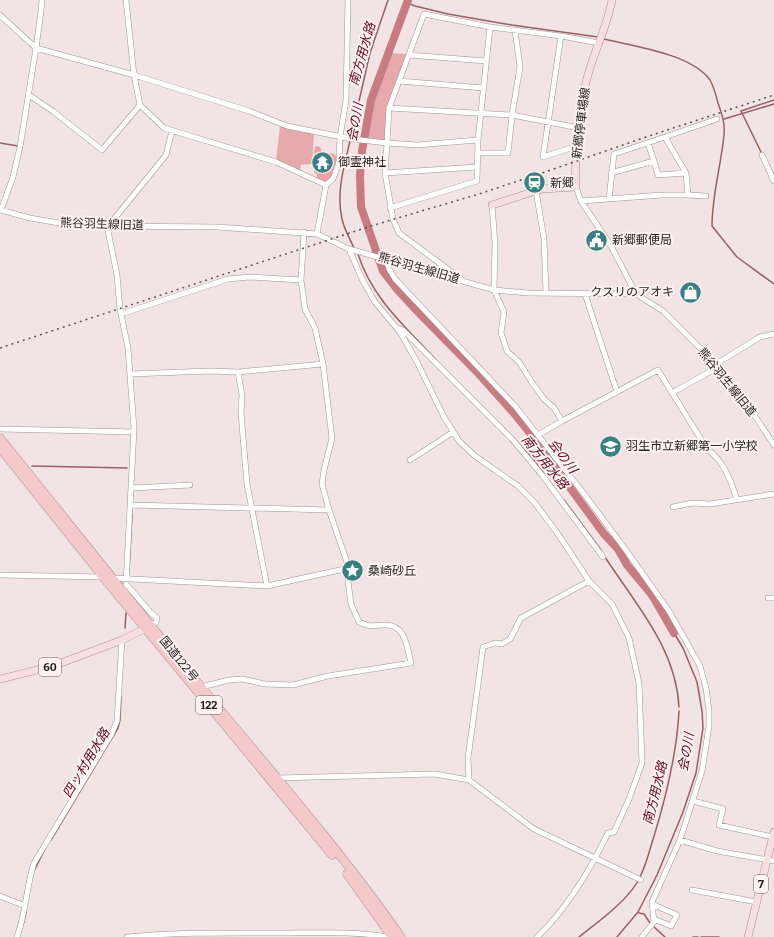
<svg xmlns="http://www.w3.org/2000/svg" width="774" height="937" font-family="Bitter,'Noto Sans JP',serif">
  <style>
    .green { fill: #e6a9ac }
    .forest { fill: #f0a1a5 }
    .lines { fill: none; stroke-linecap: round; stroke-linejoin: round }
    .stream { stroke: #976064; stroke-width: 1.5 }
    .river { stroke: #c87c81; stroke-width: 8 }
    .minor-casing { stroke: #a09393; stroke-width: 6 }
    .major-casing { stroke: #ab8e8e; stroke-width: 8 }
    .highway-casing { stroke: #ab8e8e; stroke-width: 9 }
    .minor { stroke: #fff; stroke-width: 5 }
    .major { stroke: #f8dfdf; stroke-width: 7 }
    .highway { stroke: #f3c9ca; stroke-width: 8 }
    .rail { stroke: #585151; stroke-width: 1.5; stroke-dasharray: 2 4; stroke-linecap: butt }
    .labels { text-anchor: middle; dominant-baseline: central; stroke-width: 4; stroke-linejoin: round; paint-order: stroke }
    .shield { fill: #fef2f2; stroke: #655e5e; stroke-width: 1 }
    .shield-label { font-size: 11px; font-weight: bold; fill: #241f1f }
    .street-label { font-size: 12px; fill: #241f1f; stroke: #fef2f2 }
    .poi-label { font-size: 12px; fill: #241f1f; stroke: #fef2f2; text-anchor: start }
    .water-label { font-size: 13px; font-style: italic; fill: #66071e; stroke: #fef2f2 }
  </style>
  <rect width="100%" height="100%" fill="#f2e4e4"/>
  <!-- green -->
  <path class="green" d="M391,53L407,54L388,108L386,142L367,141L374,97Z
    M280,126L287,128L314,134L312,164L301,165L300,170L276,160Z"/>
  <!-- forest -->
  <path class="forest" d="M317,146L320,147C324,154 318,157 317,164L319,165H325L326,156L329,153L334,154L337,157V162L331,178L325,182L317,178V175L314,172L313,161L315,147Z"/>
  <g class="lines">
    <!-- stream -->
    <path class="stream" d="M408,3L415,6L448,14L512,25L598,37
      M604,39C633,46 692,54 710,80C714,87 716,95 718,103C722,115 725,122 724,135C721,166 712,195 712,226L737,257L774,284
      M724,119L774,104
      M351,136L370,53L388,0
      M350,141C344,167 336,192 342,219C344,229 350,239 354,248
      M0,143L18,146
      M762,154L741,111L774,100
      M358,254C372,299 407,328 438,362
      M503,427L534,460L545,475
      M32,466L127,468
      M564,500L601,550
      M605,557C636,605 676,648 679,707
      M129,570L132,514
      M125,628L126,613
      M51,840L118,728L120,720L121,697
      M34,871L45,849
      M640,877C647,863 650,848 655,833C667,793 677,753 679,711
      M639,913L644,914L650,923
      M23,925L26,913
      M653,926L665,937
      M579,937C598,922 626,902 638,881
      M617,937L638,912L657,875L683,812L696,773L703,728L702,711L697,682L683,648L674,633
      M693,937H698
      M701,937H719"/>
    <!-- river -->
    <path class="river" d="M408,0L371,100L362,151L360,176L361,207L383,271L397,289L419,313L479,374L513,412L530,433L604,534L618,549L627,565L652,595L674,633"/>
    <defs>
      <path id="minor" d="M126,0L134,75L140,105L164,128L276,162L326,185
        M0,15L36,48L134,75L249,111L287,126L352,139L387,143L389,108L512,115L579,128
        M561,36L543,157L577,146
        M409,55L486,61
        M399,81L483,88
        M29,95L54,112L102,150L140,105
        M389,108L424,14L490,27
        M665,137L717,119
        M478,153H508L512,115L520,67L515,30
        M762,155L774,181
        M654,161L658,175L686,173
        M385,173L477,167
        M611,173L654,161L648,143
        M576,187L581,201L611,246L636,294
        M536,191L544,239L546,293
        M688,195L706,196
        M581,201L662,195H688L686,173L665,137L614,154L609,199
        M492,205L495,244L494,290L504,312L501,333L507,351L519,362L533,384L544,399L554,408L562,421
        M390,208L477,181L478,140
        M0,210L30,218L59,223L107,226L217,227L317,234L349,249L494,290L528,293L636,294L663,311L716,364L743,398L774,445
        M1,210L13,177L20,147L36,48L41,11L42,0
        M317,234L326,185L333,179L339,162L340,137L346,100L348,0
        M349,249L363,281L375,302L400,332L417,362L444,417L459,441L475,456L518,486L535,503L558,534L589,581L612,604L629,638L639,683L642,763L629,799L614,832L608,833C591,868 566,910 537,937
        M386,259L389,269L395,279L515,406L585,495L628,553L669,611L700,666L706,688L709,711V726L702,771L680,840L652,902L654,922L642,937
        M461,279L399,233L393,219L385,173L387,143L417,145L478,140L490,27L561,36L599,43
        M585,294L617,392
        M121,314L228,279L250,277L301,280L304,232
        M397,328L403,330L512,439L542,475L603,557
        M716,364L760,337L774,334
        M238,372L242,395L241,413L247,484L267,586
        M130,374L210,371L238,372L323,364
        M672,393L718,367
        M1,429L134,432
        M538,435L562,421L658,370L707,449C724,461 731,481 737,500
        M410,460L453,432
        M132,488L190,485
        M131,505L329,510
        M673,507L692,503L710,504L774,494
        M0,575L103,577
        M113,578L267,586L349,568
        M768,598H774
        M151,625L156,622L157,618L150,612L126,584L134,429L128,348L120,309L117,275L107,226L110,224L166,155L172,131
        M201,687L229,680L242,679L265,684L293,685L328,676L411,663C407,648 406,625 386,625C372,624 373,629 359,622L351,604L348,581L349,568L329,510L322,484L324,470L332,438L323,364L315,328L305,309L301,280
        M277,778L435,774L469,780L534,829L641,880
        M469,780L468,758L483,647L495,643L502,644L510,639L521,618L589,581
        M693,801L723,809L719,825L773,837
        M680,840L717,851L774,861
        M692,890L757,902
        M0,896L25,906
        M652,904L677,915L671,926L654,919
        M17,937C26,913 26,888 34,863L111,735L117,721L122,640
        M127,937C179,932 232,933 285,933C318,933 355,931 388,937"/>
      <path id="major" d="M492,205L542,189L576,187C574,149 579,103 590,68C597,45 608,23 612,0
        M0,679L53,666L122,640L150,626
        M748,937L774,832"/>
      <path id="highway" d="M0,438C67,521 134,606 202,688C270,770 340,850 401,937
        M0,448L103,577L332,855
        M347,874L392,937"/>
    </defs>
    <!-- minor casing -->
    <use href="#minor" class="minor-casing"/>
    <!-- major casing -->
    <use href="#major" class="major-casing"/>
    <!-- highway casing -->
    <use href="#highway" class="highway-casing"/>
    <!-- minor -->
    <use href="#minor" class="minor"/>
    <!-- major -->
    <use href="#major" class="major"/>
    <!-- highway -->
    <use href="#highway" class="highway"/>
    <!-- rail -->
    <path class="rail" d="M0,348L371,226L479,194L545,172L646,137L774,95"/>
  </g>
  <!-- icons -->
  <defs>
    <symbol id="temple-disc" viewBox="-11 -11 22 22"><circle r="9.5" fill="#388081" stroke="#fef2f2"/><path d="M0-6L5-2H3V0L6.5 2.5H4V6H1.5V3h-3V6H-4V2.5H-6.5L-3 0V-2H-5Z" fill="#fff"/></symbol>
    <symbol id="station-disc" viewBox="-11 -11 22 22"><circle r="9.5" fill="#388081" stroke="#fef2f2"/><path d="M-3-6H3Q5-6 5-4V2Q5 4 3 4L4.5 6H3L1.5 4h-3L-3 6H-4.5L-3 4Q-5 4-5 2V-4Q-5-6-3-6ZM-3.5-4v3h7v-3ZM-3.5 1v1.5H-2V1ZM2 1v1.5H3.5V1Z" fill="#fff"/></symbol>
    <symbol id="civic-disc" viewBox="-11 -11 22 22"><circle r="9.5" fill="#388081" stroke="#fef2f2"/><path d="M-.6-6.5H3V-4.5H.6V-3L4-1V1h2V6H-6V1h2V-1L-.6-3ZM-1.2 2.5V6h2.4V2.5Z" fill="#fff"/></symbol>
    <symbol id="shop-disc" viewBox="-11 -11 22 22"><circle r="9.5" fill="#388081" stroke="#fef2f2"/><path d="M-5-2.5h2.3a2.7 3.5 0 0 1 5.4 0H5L5.5 6h-11ZM-1.5-2.5h3a1.5 2.3 0 0 0-3 0Z" fill="#fff"/></symbol>
    <symbol id="school-disc" viewBox="-11 -11 22 22"><circle r="9.5" fill="#388081" stroke="#fef2f2"/><path d="M0-5L7-2L0 1L-7-2ZM-4 1L0 2.5L4 1V4Q0 6-4 4Z" fill="#fff"/></symbol>
    <symbol id="sight-disc" viewBox="-11 -11 22 22"><circle r="9.5" fill="#388081" stroke="#fef2f2"/><path d="M0-6L1.8-2.2L6-1.7L2.9 1.2L3.7 5.4L0 3.3L-3.7 5.4L-2.9 1.2L-6-1.7L-1.8-2.2Z" fill="#fff"/></symbol>
  </defs>
  <g fill-rule="evenodd">
    <use href="#temple-disc" x="310" y="150" width="25" height="25"/>
    <use href="#station-disc" x="522" y="170" width="25" height="25"/>
    <use href="#civic-disc" x="584" y="228" width="25" height="25"/>
    <use href="#shop-disc" x="678" y="280" width="25" height="25"/>
    <use href="#school-disc" x="598" y="434" width="25" height="25"/>
    <use href="#sight-disc" x="340" y="558" width="25" height="25"/>
  </g>
  <g class="labels">
    <!-- shield labels -->
    <g class="shield">
      <rect x="39" y="658" width="22" height="18" rx="3"/>
      <rect x="196" y="696" width="26" height="18" rx="3"/>
      <rect x="754" y="875" width="14" height="18" rx="3"/>
    </g>
    <g class="shield-label">
      <text x="50" y="667">60</text>
      <text x="209" y="705">122</text>
      <text x="761" y="884">7</text>
    </g>
    <!-- street labels -->
    <g class="street-label">
      <text transform="translate(581 123) rotate(-83)">新郷停車場線</text>
      <text transform="translate(102 224) rotate(2)">熊谷羽生線旧道</text>
      <text transform="translate(419 268) rotate(16)">熊谷羽生線旧道</text>
      <text transform="translate(727 382) rotate(51)">熊谷羽生線旧道</text>
      <text transform="translate(179 659) rotate(51)">国道122号</text>
    </g>
    <!-- poi labels -->
    <g class="poi-label">
      <text x="338" y="162">御霊神社</text>
      <text x="550" y="183">新郷</text>
      <text x="612" y="240">新郷郵便局</text>
      <text x="674" y="292" text-anchor="end">クスリのアオキ</text>
      <text x="626" y="446">羽生市立新郷第一小学校</text>
      <text x="368" y="571">桑崎砂丘</text>
    </g>
    <!-- water labels -->
    <g class="water-label">
      <text transform="translate(362 54) rotate(-74)">南方用水路</text>
      <text transform="translate(355 122) rotate(-80)">会の川</text>
      <text transform="translate(563 456) rotate(53)">会の川</text>
      <text transform="translate(545 462) rotate(51)">南方用水路</text>
      <text transform="translate(686 752) rotate(-80)">会の川</text>
      <text transform="translate(86 763) rotate(-59)">四ッ村用水路</text>
      <text transform="translate(655 793) rotate(-76)">南方用水路</text>
    </g>
  </g>
</svg>
